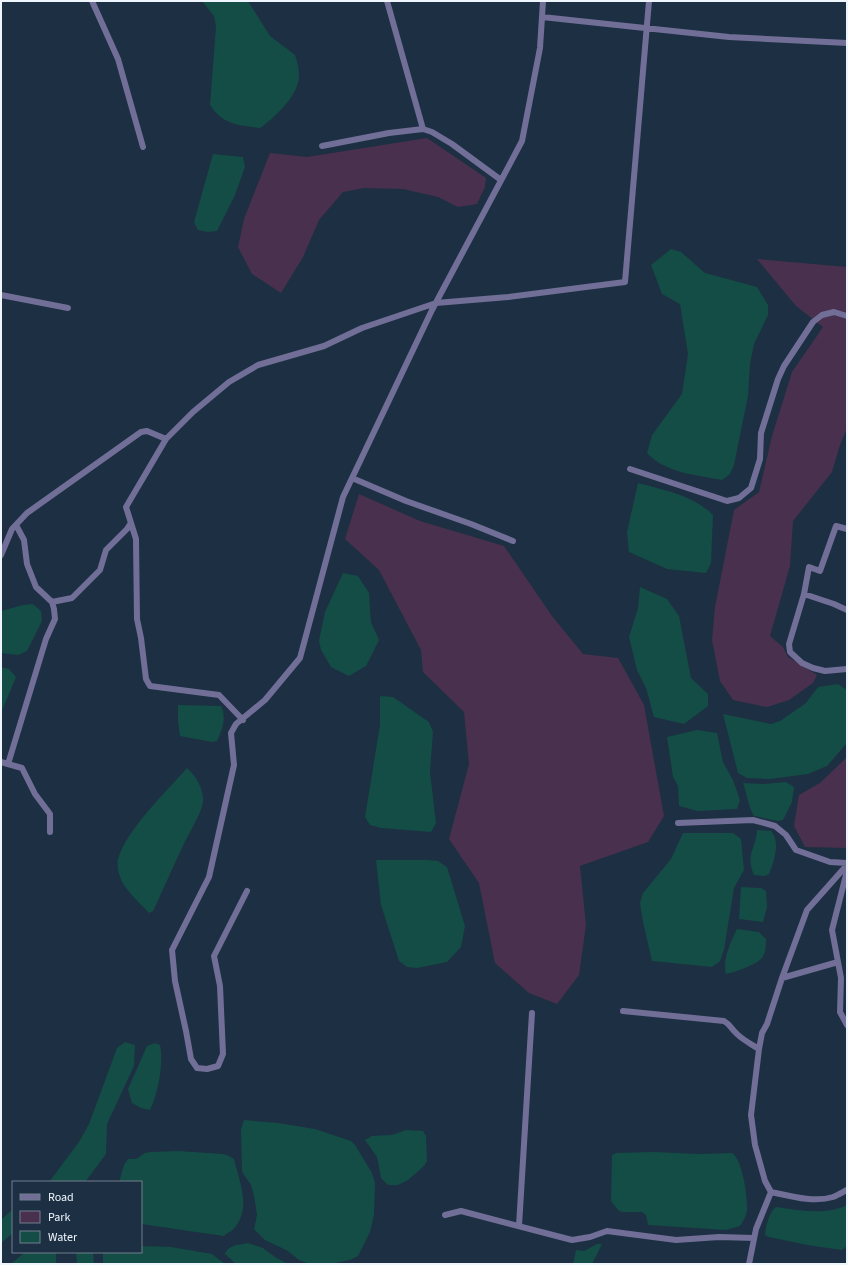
<svg xmlns="http://www.w3.org/2000/svg" width="848" height="1265" font-family="'Source Sans 3',sans-serif">
  <style>
    .green { fill: #49304e }
    .water { fill: #134d45 }
    .lines { fill: none; stroke-linecap: round; stroke-linejoin: round }
    .minor { stroke: #716f97; stroke-width: 6 }
  </style>
  <rect width="100%" height="100%" fill="#1d2f42"/>
  <!-- green -->
  <path class="green" d="M427,138L486,178L485,187L477,204L458,207L438,197L403,189L364,188L343,192L319,220L303,257L281,293L252,274L238,247L244,219L270,153L307,157Z
    M757,259L847,267V428L840,445L832,472L793,521L790,566L770,636L783,647L788,657L817,675L813,683L789,700L767,707L733,700L720,681L712,640L715,607L734,510L759,492L772,436L792,372L823,327L796,306Z
    M359,494L420,521L504,546L552,616L583,654L618,658L644,705L664,816L648,842L580,866L586,925L579,975L557,1004L529,993L495,963L479,883L449,839L469,764L464,712L423,672L421,650L379,570L345,539Z
    M847,757V848L805,847L794,826L799,795L820,783Z"/>
  <!-- water -->
  <path class="water" d="M202,1H248L270,36L295,55C297,61 299,68 299,74C300,95 275,117 260,128C238,125 223,125 210,105L216,26L214,16Z
    M213,154L243,157L245,167L235,195L217,231L208,232L198,230L194,222Z
    M671,249L681,252L705,273L757,287L768,305V315L754,344L750,364L748,396L734,465L730,474L722,480C697,475 665,473 647,453L652,435L682,394L688,354L680,304L662,294L651,265Z
    M638,483C664,490 693,495 713,515L711,563L706,573L667,569L629,552L627,532Z
    M343,573L358,576L369,593L371,622L379,640L366,666L349,676L331,667L321,650L319,641L325,612Z
    M640,587L667,599L679,616L691,678L708,694V706L684,724L654,717L646,688L637,670L629,637L638,608Z
    M33,604L41,611L42,621L27,651L18,655L1,653V611L23,605Z
    M1,667L9,669L16,677L1,713Z
    M838,684L847,690V743L827,766L808,774L770,779L747,778L738,773L723,714L771,724L780,721L806,703L818,687Z
    M380,696L393,697L429,722L433,732L430,772L436,823L431,832L381,828L370,825L365,817L380,725Z
    M178,705L221,706C227,718 222,730 217,741L212,742L180,736L178,722Z
    M697,730L717,733L723,762L733,780L740,800L737,809L698,811L679,806L678,786L673,777L667,737Z
    M187,768C196,777 201,784 203,797C205,810 187,835 182,848C173,867 164,887 155,907L153,911L149,913C139,902 123,889 119,874C118,870 117,863 118,859C126,830 167,791 187,768Z
    M786,782L794,787L792,802L783,820L778,821L754,816C748,806 747,794 743,783L764,784Z
    M757,830L771,831C781,842 774,862 769,874L765,876L754,875C745,854 756,849 757,830Z
    M683,833H733L741,839L744,870L734,888L724,950L720,961L712,967L652,961L643,922L640,903L643,893L671,859Z
    M376,860H428L438,861L447,867L465,926L461,947L447,962L417,968L407,967L399,961L381,905Z
    M741,887L761,888L766,891L767,907L763,922L739,919Z
    M737,929L759,932L766,939C766,946 766,952 762,958C756,965 735,972 726,974C722,960 731,941 737,929Z
    M125,1042L135,1045L134,1066L107,1124L106,1154L85,1182H49L79,1142L89,1124L117,1048Z
    M155,1043L160,1045C164,1062 158,1094 150,1110L141,1108L132,1103L128,1089L147,1046Z
    M244,1120L278,1123L315,1129L351,1141L355,1145L372,1173L375,1183L374,1215L370,1232L358,1256L350,1260L330,1264H310L299,1260L288,1251L265,1240L254,1229L257,1215L254,1196L251,1185L242,1172L241,1129Z
    M406,1130L423,1131L426,1136L427,1161L424,1166L408,1180L398,1185H388L381,1178L377,1157L365,1140L372,1136L392,1135Z
    M178,1151L223,1154L229,1156L234,1159C239,1180 251,1207 236,1226C234,1230 227,1233 224,1236L141,1224V1182H119L124,1165L128,1159H136L145,1153L151,1152Z
    M654,1152L699,1154L732,1153C742,1159 747,1193 747,1206C748,1213 744,1220 740,1226L726,1230L648,1225L646,1215L642,1212H622L618,1210L611,1201L612,1155L617,1153Z
    M847,1205V1246L842,1250L807,1245L769,1237L765,1235C766,1226 769,1212 776,1207C799,1210 825,1216 847,1205Z
    M13,1209V1233L1,1243V1220Z
    M248,1243L263,1248L275,1257L288,1264H236L225,1254C229,1244 239,1245 248,1243Z
    M597,1244H602L592,1264H573L576,1250L584,1251Z
    M141,1246L171,1247L212,1254L225,1264H103V1252H141Z
    M25,1252H56V1264H11Z
    M76,1252H93L94,1264H77Z"/>
  <g class="lines">
    <!-- minor -->
    <path class="minor" d="M92,1L118,59L143,147
      M387,1L423,129
      M542,17L729,37L847,43
      M322,146L389,133L423,129L432,132L452,144L501,180
      M1,295L68,308
      M630,469L727,501L739,498L751,488L760,459L761,433L778,379L784,366L813,322L822,315L834,312L847,316
      M352,478L406,501L471,524L513,541
      M131,523L136,539L137,619L141,638L146,679L150,686L219,695L243,720
      M847,529L836,526L820,571L809,567L804,594L789,644L790,652L802,663L813,668L825,671L847,669
      M1,555L12,529L27,513L141,432L147,431L166,439
      M804,594L834,604L847,610
      M52,602L72,598L100,570L106,550L127,529L131,523L126,507L166,439L193,412L229,382L258,365L324,346L362,328L436,303L508,297L625,282L649,1
      M1,762L22,768L35,794L50,814V832
      M8,764L46,639L55,619L54,609L52,602L36,587L27,564L24,540L16,525
      M678,823L753,820L775,826L786,835L796,850L830,862L847,863
      M847,865L807,910L782,978L767,1024L762,1033L759,1049L751,1115L755,1145L765,1181L771,1192C790,1196 814,1203 833,1197C838,1195 843,1192 847,1190
      M847,871L832,930L841,978L840,1012L847,1025
      M247,891L214,956L220,986L223,1054L218,1066L207,1069L197,1068L191,1059L186,1031L175,981L172,950L209,877L234,765L231,733L236,724L265,700L300,658L343,497L432,310L522,141L540,48L543,1
      M782,978L838,962
      M623,1011L724,1021C731,1025 731,1029 737,1034C743,1040 751,1044 759,1049
      M445,1215L461,1211L572,1240L590,1237L607,1231L676,1240L719,1237L754,1238
      M519,1226L532,1013
      M749,1264L756,1229L771,1192"/>
  </g>
  <!-- border -->
  <rect width="848" height="1265" fill="none" stroke="#eef5fd" stroke-width="4"/>
  <!-- legend -->
  <rect x="12" y="1181" width="130" height="72" fill="#1d2f42" stroke="#717e8d"/>
  <rect x="20" y="1194" width="20" height="6" fill="#716f97" stroke="#717e8d"/>
  <text x="48" y="1201" font-size="12" fill="#eef5fd">Road</text>
  <rect x="20" y="1211" width="20" height="12" fill="#49304e" stroke="#717e8d"/>
  <text x="48" y="1221" font-size="12" fill="#eef5fd">Park</text>
  <rect x="20" y="1231" width="20" height="12" fill="#134d45" stroke="#717e8d"/>
  <text x="48" y="1241" font-size="12" fill="#eef5fd">Water</text>
</svg>
